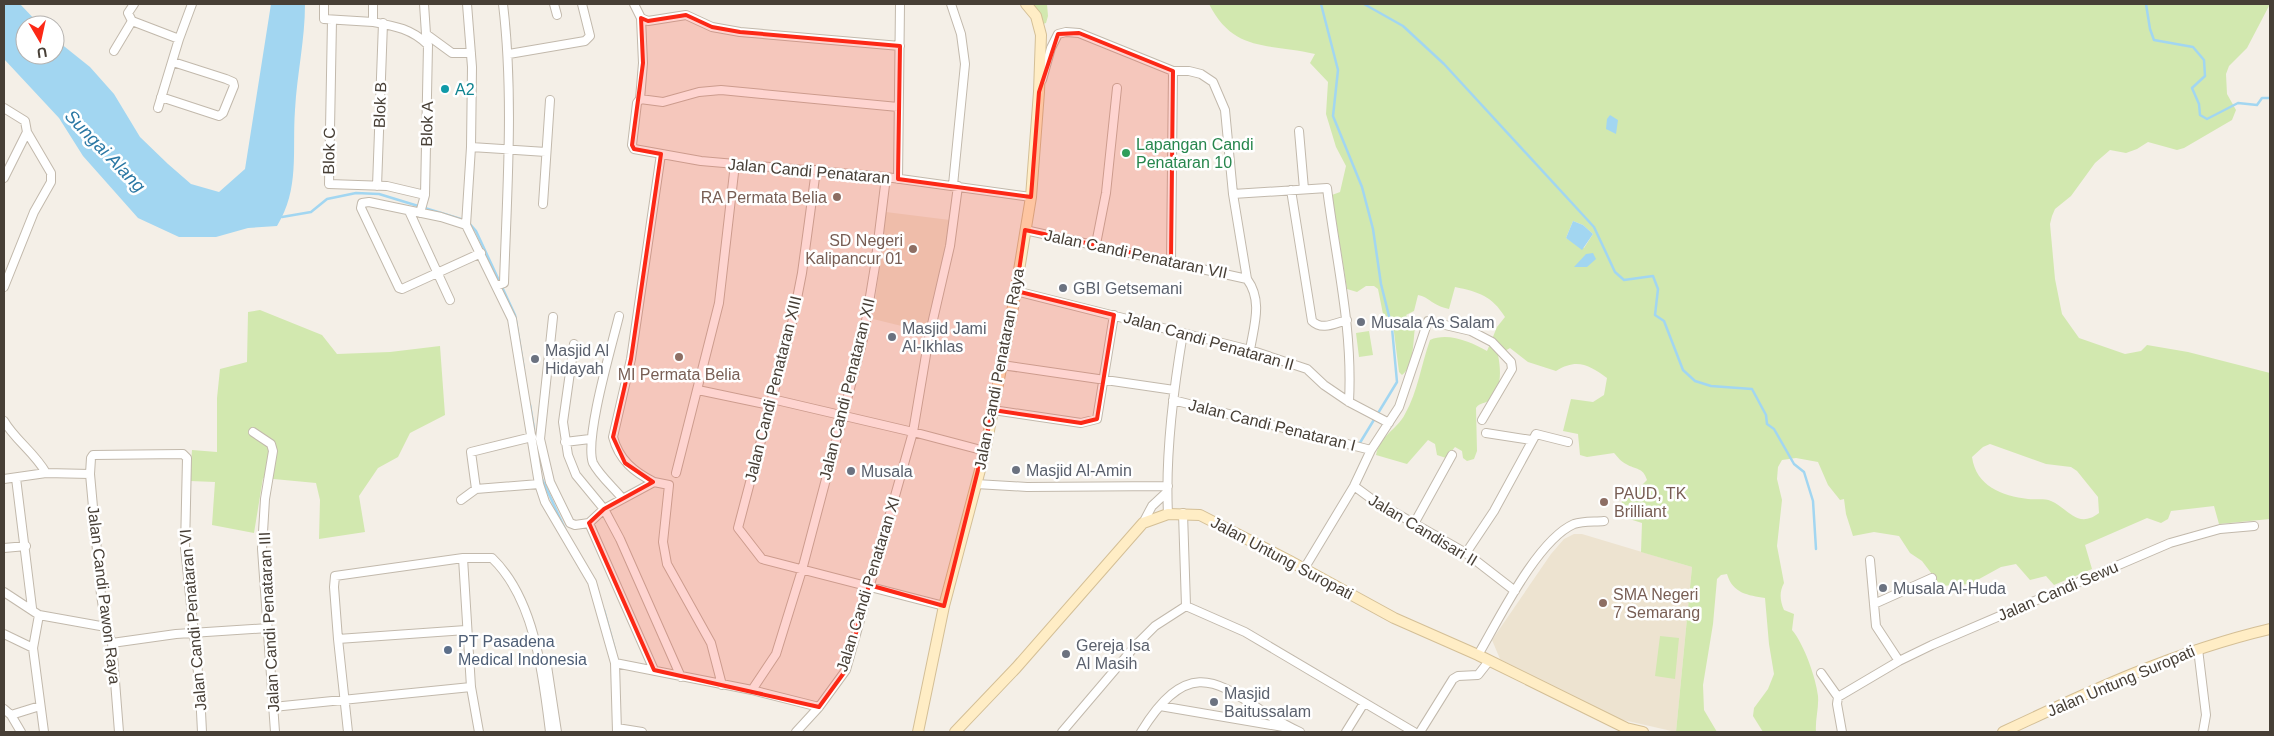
<svg xmlns="http://www.w3.org/2000/svg" width="2274" height="736" font-family="Arial,sans-serif">
  <style>
    .education { fill: #ede3d0 }
    .green { fill: #d2e8af; fill-rule: evenodd }
    .water { fill: #a2d6f1 }
    .lines { fill: none; stroke-linecap: round; stroke-linejoin: round }
    .stream { stroke: #a2d6f1; stroke-width: 2.5 }
    .street-casing { stroke: #c2b9ac; stroke-width: 10 }
    .secondary-casing { stroke: #d4bf96; stroke-width: 12 }
    .street { stroke: #fff; stroke-width: 8 }
    .secondary { stroke: #ffedc5; stroke-width: 10 }
    .marked { fill: #fc2816; fill-opacity: 0.2; stroke: #fc2816; stroke-width: 4; stroke-linejoin: round }
    .culture-dot { fill: #0f9aa8; stroke: #fff; stroke-width: 2 }
    .leisure-dot { fill: #2e9e5b; stroke: #fff; stroke-width: 2 }
    .education-dot { fill: #8d6e63; stroke: #fff; stroke-width: 2 }
    .worship-dot { fill: #6b7280; stroke: #fff; stroke-width: 2 }
    .service-dot { fill: #5c6f8a; stroke: #fff; stroke-width: 2 }
    .labels { text-anchor: middle; dominant-baseline: central; stroke-width: 5; stroke-linejoin: round; paint-order: stroke }
    .culture-label { font-size: 16px; fill: #0d838f; stroke: #fff; text-anchor: start }
    .street-label { font-size: 16px; fill: #473f36; stroke: #fff }
    .leisure-label { font-size: 16px; fill: #27864d; stroke: #fff; text-anchor: start }
    .education-label { font-size: 16px; fill: #785e54; stroke: #fff; text-anchor: end }
    .worship-label { font-size: 16px; fill: #5b616d; stroke: #fff; text-anchor: start }
    .service-label { font-size: 16px; fill: #4e5e75; stroke: #fff; text-anchor: start }
    .water-label { font-size: 18px; font-style: italic; fill: #2b78a4; stroke: #fff }
  </style>
  <rect width="100%" height="100%" fill="#f4efe7"/>
  <!-- education -->
  <path class="education" d="M886,212L950,220L940,278L926,332L873,319Z
    M1574,534H1582L1692,567L1676,732L1610,717L1500,659L1492,640L1551,554L1564,539Z"/>
  <!-- green -->
  <path class="green" d="M1033,4H1047L1048,16L1046,23L1043,24Z
    M1209,4H2270L2247,48L2229,66L2226,74L2227,94L2236,110L2232,120L2184,148L2177,150L2148,142L2137,149L2126,153L2110,150L2095,163L2071,196L2055,209L2052,216L2050,224L2055,279L2062,314L2079,338L2125,354L2141,351L2147,345L2188,352L2270,373V519L2219,524L2214,506L2171,511L2168,519L2161,523L2147,518L2085,545L2092,569L2054,585L2046,576L2030,580L2016,564L2001,567L1970,584L1941,586L1922,561L1910,553L1899,536L1874,532L1853,536L1846,514L1844,499L1840,500L1828,485L1818,462L1796,458L1782,460L1778,467L1777,479L1782,500L1777,546L1784,583C1779,592 1780,601 1784,610L1794,614L1792,630C1804,644 1816,678 1818,696C1819,708 1815,720 1816,732H1763L1753,716L1754,708L1768,689L1774,674L1769,644L1765,598C1748,595 1733,594 1727,574L1721,575L1717,579L1713,624L1703,685L1704,710L1717,732H1676L1692,567L1641,552L1642,523L1620,516L1623,492L1639,488L1647,480C1643,467 1636,470 1626,464C1621,462 1617,456 1614,453L1587,457L1580,455L1578,434L1563,431L1571,399L1593,402L1604,395L1607,378C1589,365 1577,358 1556,371L1528,362L1510,348L1498,355C1501,369 1502,390 1490,400C1485,404 1480,402 1476,408L1477,451L1474,459L1467,461L1463,458L1462,451L1455,447L1446,458L1437,455L1435,444L1428,440L1407,464L1376,455C1380,435 1397,430 1405,414C1418,391 1421,365 1430,340C1448,332 1471,342 1487,351L1497,327L1505,317C1492,296 1479,292 1455,287L1449,309C1433,306 1429,297 1418,295L1414,311L1406,315L1415,327C1413,341 1414,366 1402,375L1399,372L1393,324H1385L1378,289L1374,286H1366L1357,292L1347,289L1332,195L1340,192L1346,166L1336,147L1326,114L1328,82L1310,63L1315,54C1268,43 1234,53 1209,4ZM1573,221L1583,225L1593,234L1584,248L1566,238ZM1990,444L2046,464L2071,467L2077,471L2098,497L2099,513C2077,530 2067,507 2051,501C2044,498 2036,500 2028,499C2002,496 1976,486 1972,457L1983,447Z
    M260,310L322,335L337,354L390,352L440,346L445,415L410,433L398,457L378,468L359,496L365,532L319,539L320,500L316,483L263,478L254,533L212,525L215,482L190,481L192,450L217,452V398L220,369L247,362L248,312Z
    M1369,331L1373,355L1359,357L1356,333Z
    M1660,636L1679,638L1675,679L1655,676Z"/>
  <!-- water -->
  <path class="water" d="M4,4H20L40,25H25V55H55V39L90,67L114,94L140,137L168,164L191,184L219,192L245,169L271,4H305C305,40 297,74 295,110C292,151 300,189 277,226L248,228L216,237H179L138,218L83,156L59,118L4,59Z
    M1610,115L1618,120L1616,134L1606,129L1607,119Z
    M1573,221L1583,225L1593,234L1582,250L1566,238Z
    M1593,253L1596,259L1587,267H1574L1586,254Z"/>
  <g class="lines">
    <!-- stream -->
    <path class="stream" d="M1321,4L1338,70L1333,116L1362,187L1373,229L1381,284L1392,328L1397,382L1358,446
      M1364,4L1403,26L1444,64L1594,227L1615,272L1624,280L1653,276L1658,289L1655,315L1664,321L1683,370L1695,381L1711,386L1752,389L1766,415L1767,424L1774,429L1794,464L1804,472L1813,501L1816,549
      M2146,4L2150,29L2154,40L2193,47L2204,60L2205,76L2192,88L2199,104L2200,115L2207,119L2238,103L2257,105L2262,98H2270
      M282,217L311,212L327,199L356,193L379,194L464,220
      M469,223L476,231L515,315L524,370
      M530,405L534,429
      M542,479L565,529
      M604,610L615,650"/>
    <defs>
      <path id="street" d="M134,4L128,13L132,21L179,39
        M324,4V19L373,22
        M373,4V22C395,26 412,29 428,45L425,195L420,213
        M424,4L426,34L452,53H471
        M554,4L557,15
        M634,4L641,18L643,63L640,99L637,103L632,145L634,149L701,161L886,177L1031,197
        M951,4L961,34L965,64L953,185
        M641,18L648,21L686,15L712,27L740,32L900,46
        M332,20L329,184L387,186L425,195
        M114,51L132,21
        M509,54L585,41L590,36L582,4
        M1042,80L1051,48L1058,34L1066,32L1079,33L1173,71H1189L1201,74L1213,82L1225,110L1233,194L1247,279C1263,301 1254,325 1250,350
        M161,97L219,116L223,113L234,86L233,82L226,79L173,62
        M640,99L663,102L699,92L721,90L898,107
        M4,108L25,121L27,132L51,173V182L34,212L4,287
        M158,108L179,39L192,4
        M1299,131L1304,189
        M471,147L546,152
        M816,170L802,273L793,319L738,528L762,559L944,606
        M4,178L27,132
        M898,179L900,4
        M377,186L383,23
        M1291,190L1312,321C1322,331 1335,323 1347,320
        M1233,194L1327,188C1336,261 1353,327 1349,402
        M543,204L550,100
        M409,211L450,300
        M466,225L471,147L472,67L467,4
        M1025,230L1247,279
        M1096,244L1106,193L1117,88
        M481,253L402,289L399,288L361,208L362,203L369,202L441,217L466,225L512,319L539,484L545,502L592,582L615,663L617,732
        M1171,261L1173,71
        M496,286L504,283C507,190 514,96 503,4
        M1016,291L1250,350L1307,369L1324,385L1349,402L1389,423
        M619,316C612,345 584,439 593,463C599,475 614,488 622,498
        M553,317L540,439L550,482L570,523L575,525L589,523L604,509L654,482L669,485L663,542L667,564L711,643L722,685
        M574,344L563,422L568,455L576,475L604,509L620,539L681,677
        M1002,365L1174,390
        M698,390L769,405
        M772,399L913,432L985,451
        M1173,400L1371,450
        M993,410L1081,423L1097,419L1114,315
        M4,421C15,440 35,453 46,473
        M253,432L271,444L273,451L265,499L262,549L275,732
        M1486,433L1531,440
        M565,442L590,439
        M676,473L719,303L735,164
        M16,478L32,608
        M4,479L46,473L90,474
        M654,482C634,472 619,460 613,437L631,359L661,154
        M976,484L1027,487L1168,486
        M1354,486L1373,500L1466,553L1515,591
        M476,489L471,452L532,437
        M461,500L476,489L539,484
        M1183,513L1186,606
        M1168,514C1165,454 1173,392 1183,333
        M1415,522L1452,455
        M589,523L654,670
        M1143,523L1152,506L1167,492
        M4,548L26,546
        M1466,553L1494,511L1536,434L1568,442
        M463,558L471,687L479,732
        M1870,560L1876,626L1899,661
        M1304,569L1354,486L1371,450L1399,407L1428,321L1471,331L1492,342L1511,362L1512,369L1482,420
        M4,592L39,615L106,627
        M1874,604L1932,578
        M1186,606L1245,632L1414,732
        M39,615L33,648L44,732
        M4,634L33,648
        M338,639L466,630
        M112,643L176,634L268,628
        M2198,649L2206,715L2203,732
        M1478,655C1498,621 1537,540 1574,524C1583,521 1595,522 1604,521
        M615,663L752,690L819,707
        M547,666L557,732
        M1821,673L1838,697
        M752,690L776,654L802,570L863,339L875,266L886,177
        M1160,706L1289,728
        M273,707L471,687
        M4,709L11,715L21,732
        M11,715L40,706
        M617,728L642,732
        M119,732L112,643L106,627L101,595L90,474L91,458L93,455L183,454L187,458L185,548L200,692L202,732
        M348,732L338,639L334,587L335,576L463,558H492C535,599 543,675 550,732
        M796,732L819,707L846,670L913,432L929,337L950,246L958,186
        M1062,732L1136,645L1155,626L1186,606
        M1141,732C1200,636 1233,703 1300,732
        M1346,732L1364,703
        M1420,732L1453,679L1458,676L1478,675L1489,661
        M1842,732L1837,704L1838,697L1899,661L1932,645L2170,543L2220,529L2254,526"/>
      <path id="secondary" d="M918,732L944,606L985,451L1013,307L1031,197L1039,92L1041,35L1036,16L1026,4
        M955,732L1016,668L1143,523L1168,514L1200,515L1288,560L1394,618L1478,655L1626,728L1643,732
        M2003,732C2090,691 2176,651 2270,629"/>
    </defs>
    <!-- street casing -->
    <use href="#street" class="street-casing"/>
    <!-- secondary casing -->
    <use href="#secondary" class="secondary-casing"/>
    <!-- street -->
    <use href="#street" class="street"/>
    <!-- secondary -->
    <use href="#secondary" class="secondary"/>
  </g>
  <!-- marked area -->
  <path class="marked" d="M686,15L712,27L740,32L900,46L898,179L1031,197L1039,92L1058,34L1079,33L1173,71L1171,261L1025,230L1016,291L1114,315L1097,419L1081,423L993,410L944,606L869,585L846,670L819,707L654,670L589,523L604,509L653,482L625,463L613,437L631,359L661,154L634,149L632,145L643,63L641,18L648,21Z"/>
  <!-- markers -->
  <circle class="culture-dot" cx="445" cy="89" r="5"/>
  <circle class="leisure-dot" cx="1126" cy="153" r="5"/>
  <g class="education-dot">
    <circle cx="837" cy="197" r="5"/>
    <circle cx="913" cy="249" r="5"/>
    <circle cx="679" cy="357" r="5"/>
    <circle cx="1604" cy="502" r="5"/>
    <circle cx="1603" cy="603" r="5"/>
  </g>
  <g class="worship-dot">
    <circle cx="1063" cy="288" r="5"/>
    <circle cx="1361" cy="322" r="5"/>
    <circle cx="892" cy="337" r="5"/>
    <circle cx="535" cy="359" r="5"/>
    <circle cx="1016" cy="470" r="5"/>
    <circle cx="851" cy="471" r="5"/>
    <circle cx="1883" cy="588" r="5"/>
    <circle cx="1066" cy="654" r="5"/>
    <circle cx="1214" cy="702" r="5"/>
  </g>
  <circle class="service-dot" cx="448" cy="650" r="5"/>
  <g class="labels">
    <!-- culture labels -->
    <g class="culture-label">
      <text x="455" y="89">A2</text>
    </g>
    <!-- street labels -->
    <g class="street-label">
      <text transform="translate(380 105) rotate(-88)">Blok B</text>
      <text transform="translate(427 124) rotate(-89)">Blok A</text>
      <text transform="translate(329 151) rotate(-89)">Blok C</text>
      <text transform="translate(809 171) rotate(5)">Jalan Candi Penataran</text>
      <text transform="translate(1136 254) rotate(12)">Jalan Candi Penataran VII</text>
      <text transform="translate(1209 341) rotate(16)">Jalan Candi Penataran II</text>
      <text transform="translate(999 369) rotate(-79)">Jalan Candi Penataran Raya</text>
      <text transform="translate(773 389) rotate(-76)">Jalan Candi Penataran XIII</text>
      <text transform="translate(847 389) rotate(-76)">Jalan Candi Penataran XII</text>
      <text transform="translate(1272 425) rotate(14)">Jalan Candi Penataran I</text>
      <text transform="translate(1423 530) rotate(31)">Jalan Candisari II</text>
      <text transform="translate(1282 558) rotate(28)">Jalan Untung Suropati</text>
      <text transform="translate(868 584) rotate(-73)">Jalan Candi Penataran XI</text>
      <text transform="translate(2058 591) rotate(-23)">Jalan Candi Sewu</text>
      <text transform="translate(104 595) rotate(83)">Jalan Candi Pawon Raya</text>
      <text transform="translate(193 620) rotate(-95)">Jalan Candi Penataran VI</text>
      <text transform="translate(269 622) rotate(-93)">Jalan Candi Penataran III</text>
      <text transform="translate(2121 681) rotate(-23)">Jalan Untung Suropati</text>
    </g>
    <!-- leisure labels -->
    <g class="leisure-label">
      <text x="1136" y="144">Lapangan Candi<tspan x="1136" dy="18">Penataran 10</tspan></text>
    </g>
    <!-- education labels -->
    <g class="education-label">
      <text x="827" y="197">RA Permata Belia</text>
      <text x="903" y="240">SD Negeri<tspan x="903" dy="18">Kalipancur 01</tspan></text>
      <text x="679" y="374" text-anchor="middle">MI Permata Belia</text>
      <text x="1614" y="493" text-anchor="start">PAUD, TK<tspan x="1614" dy="18">Brilliant</tspan></text>
      <text x="1613" y="594" text-anchor="start">SMA Negeri<tspan x="1613" dy="18">7 Semarang</tspan></text>
    </g>
    <!-- worship labels -->
    <g class="worship-label">
      <text x="1073" y="288">GBI Getsemani</text>
      <text x="1371" y="322">Musala As Salam</text>
      <text x="902" y="328">Masjid Jami<tspan x="902" dy="18">Al-Ikhlas</tspan></text>
      <text x="545" y="350">Masjid Al<tspan x="545" dy="18">Hidayah</tspan></text>
      <text x="1026" y="470">Masjid Al-Amin</text>
      <text x="861" y="471">Musala</text>
      <text x="1893" y="588">Musala Al-Huda</text>
      <text x="1076" y="645">Gereja Isa<tspan x="1076" dy="18">Al Masih</tspan></text>
      <text x="1224" y="693">Masjid<tspan x="1224" dy="18">Baitussalam</tspan></text>
    </g>
    <!-- service labels -->
    <g class="service-label">
      <text x="458" y="641">PT Pasadena<tspan x="458" dy="18">Medical Indonesia</tspan></text>
    </g>
    <!-- water labels -->
    <g class="water-label">
      <text transform="translate(105 151) rotate(46)">Sungai Alang</text>
    </g>
  </g>
  <!-- border -->
  <rect width="2274" height="736" fill="none" stroke="#473f36" stroke-width="10"/>
  <!-- north arrow -->
  <g transform="translate(40 40) rotate(171)"><circle r="24" fill="#ffffff" stroke="#b5b2af"/>
  <path d="M0-4L9 19L0 12L-9 19Z" fill="#fc2816"/>
  <text y="-8" font-size="14" font-weight="bold" text-anchor="middle" fill="#473f36">U</text>
  </g>
</svg>
